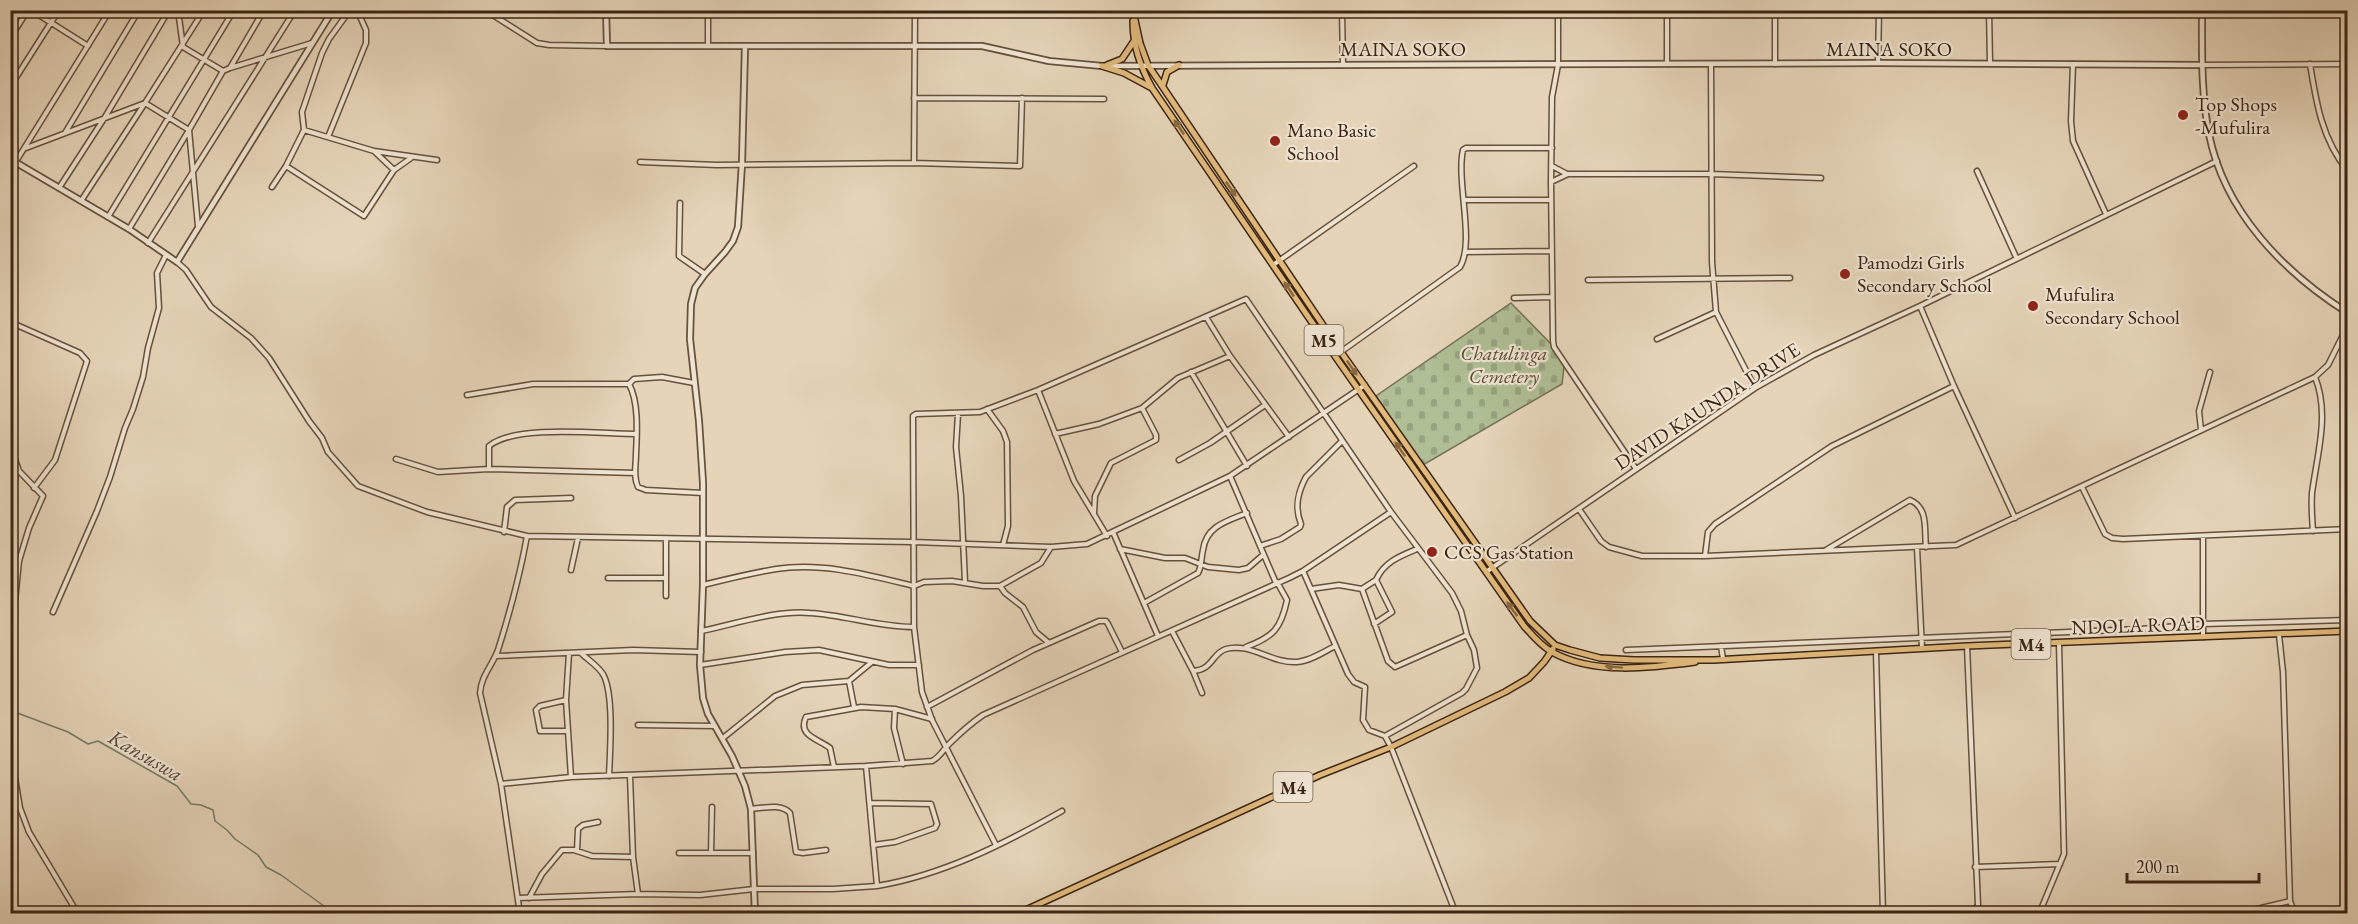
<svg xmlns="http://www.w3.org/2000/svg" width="2358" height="924" font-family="'EB Garamond',serif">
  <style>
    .cemetery { fill: url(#cemetery-stones); stroke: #767254; stroke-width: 1.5 }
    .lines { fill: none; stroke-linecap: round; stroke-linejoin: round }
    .stream { stroke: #737e6c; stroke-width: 1.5 }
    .minor-casing { stroke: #66513c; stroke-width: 7 }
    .tertiary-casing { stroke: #66513c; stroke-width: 8 }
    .primary-casing { stroke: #3c2513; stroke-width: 8 }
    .minor { stroke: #eee3d1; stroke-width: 4 }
    .tertiary { stroke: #eee3d1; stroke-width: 4.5 }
    .primary { stroke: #e2ba7c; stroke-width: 5 }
    .oneway { fill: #876842 }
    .poi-dot { fill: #8f2418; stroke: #eee3d1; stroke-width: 2 }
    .labels { text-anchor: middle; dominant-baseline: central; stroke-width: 4.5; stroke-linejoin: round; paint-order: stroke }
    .shield { fill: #eee3d1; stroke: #715e4c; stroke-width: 1.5 }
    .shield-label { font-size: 18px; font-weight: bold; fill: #3c2513 }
    .street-label { font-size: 20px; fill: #3c2513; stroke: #eee3d1 }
    .poi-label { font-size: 20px; fill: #3c2513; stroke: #eee3d1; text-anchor: start }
    .park-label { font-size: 20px; font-style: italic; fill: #594b33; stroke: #eee3d1 }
    .water-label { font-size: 21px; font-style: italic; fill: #534a38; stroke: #eee3d1 }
  </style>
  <defs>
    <pattern id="cemetery-stones" width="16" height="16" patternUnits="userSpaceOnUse" patternTransform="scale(1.5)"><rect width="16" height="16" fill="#afbe94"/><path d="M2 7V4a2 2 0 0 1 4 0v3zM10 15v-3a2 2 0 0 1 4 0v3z" fill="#97a37f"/></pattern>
  </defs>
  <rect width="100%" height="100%" fill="#e5d4b8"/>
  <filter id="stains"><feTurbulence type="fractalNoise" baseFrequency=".00333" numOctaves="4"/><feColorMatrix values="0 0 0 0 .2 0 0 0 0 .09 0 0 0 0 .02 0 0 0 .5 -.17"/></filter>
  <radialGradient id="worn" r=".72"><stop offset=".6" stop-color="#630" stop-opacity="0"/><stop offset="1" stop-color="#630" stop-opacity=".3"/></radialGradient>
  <!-- cemetery -->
  <path class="cemetery" d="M1511,303L1551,344L1564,367L1562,384L1423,465L1376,396Z"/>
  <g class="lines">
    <!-- stream -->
    <path class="stream" d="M12,711L68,732L88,744L98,741L177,786L191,804L201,805L213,810L215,821L227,830L235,839L258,855L266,867L281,875L335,914"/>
    <defs>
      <path id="minor" d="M31,10L88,46
        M178,10L183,47L223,71L189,130L145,103L204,10
        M350,10L329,39L322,53L302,112L304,130L374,151L394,170
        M485,10L537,43L549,45L607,46
        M708,10V46
        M1342,10L1343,64
        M1558,10V65L1552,97L1551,182L1553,341L1554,347L1636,469
        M1667,10V64
        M1775,10V64
        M1989,10L1990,63
        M10,38L28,10
        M1878,63L1879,10
        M1711,64L1712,262L1716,312L1755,388
        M2073,64L2071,121L2073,141L2106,214
        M2310,64C2316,102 2322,140 2348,171
        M2202,65L2348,64
        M230,68L312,43
        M223,71L230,68L264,10
        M10,87L59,10
        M914,98L1104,99
        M65,133L139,10
        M328,137L366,43V30L357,10
        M26,148L145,103L81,201
        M374,151L437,160
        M640,162L717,165L914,163L1020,166L1022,98
        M914,163L915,10
        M286,166L364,216L394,170L411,158
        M1552,166L1567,174
        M10,171L110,10
        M1977,171L2016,257
        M1551,182L1568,174H1711L1821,178
        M272,187L286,166L304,130
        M59,188L105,117L169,10
        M1464,200H1551
        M680,203L679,256L705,274
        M108,217L234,10
        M129,229L189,130L198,226
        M148,243L295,10
        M1465,252L1551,251
        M177,262L186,270L211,307L251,338L269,358L309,421L322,438L328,452L358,486L427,512L527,536L913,542L1051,547L1087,544L1230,476L1365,385
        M1273,265L1414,166
        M1588,280L1790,278
        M1514,298L1552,297
        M1920,306L1954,386L2015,518
        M10,322L80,353L87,361L55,460L34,488
        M1657,339L1716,312
        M1230,356L1289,437
        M1335,356L1460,267C1475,242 1456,181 1463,150L1466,148H1552
        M1191,372L1247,466
        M629,384L634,379L662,377L694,383
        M1038,390L1074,481L1107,536
        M467,395L533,384H629C639,402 637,433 636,454C636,465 633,477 638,487L646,490L703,493
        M987,409L1003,431L1007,442L1008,526L1003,545
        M958,414L956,447L961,496L965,582
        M2201,430L2199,411L2210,372
        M1055,434L1099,424L1142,408L1178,378L1230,356L1206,317
        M10,445L19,471L43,496L29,528L19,561L15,601L13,705L10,713
        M396,459L438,472L489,469L635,473
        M1179,460L1210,443L1265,405
        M489,469V446C515,424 601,434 636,434
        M1230,476L1276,583
        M2082,487L2105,534L2112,538L2123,539L2348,529
        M1579,509L1601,541L1609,547L1642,556H1705L1956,545L2315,377L2328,365L2348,325
        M1094,513L1095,496L1111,463L1156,440V435L1142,408
        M2313,531C2312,518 2311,505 2312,493C2317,455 2330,414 2315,377
        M10,532L16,468
        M504,532L507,507L515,500L571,498
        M1113,532L1158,636
        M2203,536V637
        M666,540V596
        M1260,546L1281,539L1300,527L1301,524C1294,507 1298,492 1306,477L1342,441
        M1917,548L1922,648
        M1120,549L1165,558H1185L1208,567L1239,570L1248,568L1263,555
        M1826,550L1910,500C1929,508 1924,530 1926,547
        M1705,556L1708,532L1715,524L1832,446L1954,386
        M571,570L578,538
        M1303,571L1348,674L1354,682L1365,687L1363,720L1369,730L1385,736L1391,747L1456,914
        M1486,572L1755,388L1814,355L1920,306L2217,161
        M608,578H666
        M703,585C727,579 752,573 776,569C823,562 869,575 914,586L924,582L952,581L983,586H1000L1041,563L1051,547
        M1000,586L1005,593L1023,607L1036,632L1049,643
        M1311,589L1339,585L1362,589L1376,580
        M1362,589L1388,661L1395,667L1467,635
        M1144,603L1198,573C1202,566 1201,558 1203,550C1206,526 1227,521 1247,513
        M53,612L97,511L110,477L125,428L133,409L143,377L148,348L159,308L157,273L166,255
        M1374,624L1392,612L1376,580C1384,562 1400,556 1417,549
        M701,631C736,624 775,610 810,613C845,615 878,627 914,627
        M1172,631L1193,671C1213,670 1212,653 1226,649C1250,642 1272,664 1297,662C1310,661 1324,652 1335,646
        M2279,635L2283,672L2290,901L2295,914
        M1721,646L1723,659
        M1246,647C1273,637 1281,629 1287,600L1277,582
        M1626,650L2141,629L2202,624L2348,620
        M1876,652L1883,914
        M569,653L566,700L571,777
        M581,653C588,660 600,667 604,676C614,697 610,752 609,776
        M496,656L633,650L701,652
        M700,665L785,652L819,650L889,665H919
        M1193,671L1202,693
        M849,681L854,707
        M566,700L540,706L536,710L540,731H567
        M927,707L1033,650L1099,621H1106L1108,624L1122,652
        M895,709L894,728L903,764
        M638,725L715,726
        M1385,736L1462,693L1466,689L1477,668L1474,650L1467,635L1461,611L1452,593L1391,512
        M723,738L775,696L802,685L849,681L872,662
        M10,748L20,808L29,832L78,914
        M834,767L830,748C819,739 797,736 806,717L861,707L895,709L932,719
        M630,776L633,857L638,894
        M501,784L571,777L866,766L932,761C940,757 943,750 949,744C960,733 970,724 983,715L1289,578L1303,571L1391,512L1246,299L1038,390L980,412L916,414L913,416L914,627L922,692L932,720L996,845
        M870,803L931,804L937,824L935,828L895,842L873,845
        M751,809C764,808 781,803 790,813L796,852L803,853L826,850
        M577,851L578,829L583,825L598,822
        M679,853H753
        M711,853L712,807
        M1975,867L2060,864
        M877,886C943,875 1004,844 1062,811
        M518,898L638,894L700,895L754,889H833L877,886L866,766
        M529,898L542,874L562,850H574L592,856L633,857
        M1883,912L1974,911L1978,905L1967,646
        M520,914L501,784L480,693C481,676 492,666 498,650C510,612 520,575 527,536
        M2039,914L2064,854L2059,643
        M2236,914L2290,901"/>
      <path id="tertiary" d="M606,10L607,46H982L1049,61L1102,66L1878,63L2202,65
        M2202,10C2202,52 2201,93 2209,134C2224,211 2283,272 2348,313
        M745,47L742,163L738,227L733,241L725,252L705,274L695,288L691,304L690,339L699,421L703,483V585L700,665L703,698L708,714L732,756L745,786L751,809L755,914
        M10,159L129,229L177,262L333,10"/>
      <path id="primary" d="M1133,11L1140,43L1148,65L1341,352L1530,621L1555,645L1570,650L1600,658L1634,660H1714L1967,646L2348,631
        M1133,21C1133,46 1140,66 1152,88L1335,356L1524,626C1532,635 1541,646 1552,652C1593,675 1650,668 1695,662
        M1107,65L1122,59L1134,41
        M1102,66L1124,73L1150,87
        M1163,85L1167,72L1179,65
        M1017,914L1320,775L1391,747L1505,692L1529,678L1544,662L1553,649"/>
    </defs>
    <!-- minor casing -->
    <use href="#minor" class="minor-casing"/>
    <!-- tertiary casing -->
    <use href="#tertiary" class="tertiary-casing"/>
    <!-- primary casing -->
    <use href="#primary" class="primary-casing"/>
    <!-- minor -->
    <use href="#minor" class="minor"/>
    <!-- tertiary -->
    <use href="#tertiary" class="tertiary"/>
    <!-- primary -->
    <use href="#primary" class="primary"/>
  </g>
  <!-- one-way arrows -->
  <defs><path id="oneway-solid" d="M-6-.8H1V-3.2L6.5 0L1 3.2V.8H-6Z" transform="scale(1.5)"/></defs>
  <g class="oneway">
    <use href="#oneway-solid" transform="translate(1179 127) rotate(-124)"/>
    <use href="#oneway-solid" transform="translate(1231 189) rotate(56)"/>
    <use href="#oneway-solid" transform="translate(1289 289) rotate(-124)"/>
    <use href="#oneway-solid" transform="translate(1352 368) rotate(55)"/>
    <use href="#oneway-solid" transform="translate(1400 449) rotate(-125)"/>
    <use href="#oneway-solid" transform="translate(1512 609) rotate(-126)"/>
    <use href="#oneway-solid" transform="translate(1614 667) rotate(-176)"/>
  </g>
  <!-- markers -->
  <g class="poi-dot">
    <circle cx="2183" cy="115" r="6"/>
    <circle cx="1275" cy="141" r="6"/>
    <circle cx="1845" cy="274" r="6"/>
    <circle cx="2033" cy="306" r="6"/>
    <circle cx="1432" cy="552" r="6"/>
  </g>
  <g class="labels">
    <!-- shield labels -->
    <g class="shield">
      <rect x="1304.5" y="325" width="39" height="30" rx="4.5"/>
      <rect x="2011.5" y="629" width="39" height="30" rx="4.5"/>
      <rect x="1273.5" y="772" width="39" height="30" rx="4.5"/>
    </g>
    <g class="shield-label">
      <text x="1324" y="340">M5</text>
      <text x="2031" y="644">M4</text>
      <text x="1293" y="787">M4</text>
    </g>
    <!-- street labels -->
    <g class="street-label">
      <text x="1403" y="49">MAINA SOKO</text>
      <text x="1889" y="49">MAINA SOKO</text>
      <text transform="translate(1707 406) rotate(-33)">DAVID KAUNDA DRIVE</text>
      <text transform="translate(2138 625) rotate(-2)">NDOLA ROAD</text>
    </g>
    <!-- poi labels -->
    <g class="poi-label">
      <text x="2195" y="104">Top Shops<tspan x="2195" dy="23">-Mufulira</tspan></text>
      <text x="1287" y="130">Mano Basic<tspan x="1287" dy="23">School</tspan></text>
      <text x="1857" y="262">Pamodzi Girls<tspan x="1857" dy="23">Secondary School</tspan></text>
      <text x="2045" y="294">Mufulira<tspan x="2045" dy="23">Secondary School</tspan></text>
      <text x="1444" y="552">CCS Gas Station</text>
    </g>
    <!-- park labels -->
    <g class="park-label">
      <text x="1504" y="353">Chatulinga<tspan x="1504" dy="23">Cemetery</tspan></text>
    </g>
    <!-- water labels -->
    <g class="water-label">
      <text transform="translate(146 755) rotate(30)">Kansuswa</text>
    </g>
  </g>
  <!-- margin -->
  <rect width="2358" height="924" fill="none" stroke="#e5d4b8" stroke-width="36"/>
  <rect x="12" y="12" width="2334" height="900" fill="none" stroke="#3c2513" stroke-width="3"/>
  <rect x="18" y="18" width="2322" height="888" fill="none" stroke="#3c2513" stroke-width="1.5"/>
  <!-- scale -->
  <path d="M2127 873v9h132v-9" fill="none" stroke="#3c2513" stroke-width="3"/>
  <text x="2136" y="873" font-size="18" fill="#3c2513" stroke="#eee3d1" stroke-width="4.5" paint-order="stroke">200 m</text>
  <rect width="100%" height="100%" filter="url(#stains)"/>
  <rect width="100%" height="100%" fill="url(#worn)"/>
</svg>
